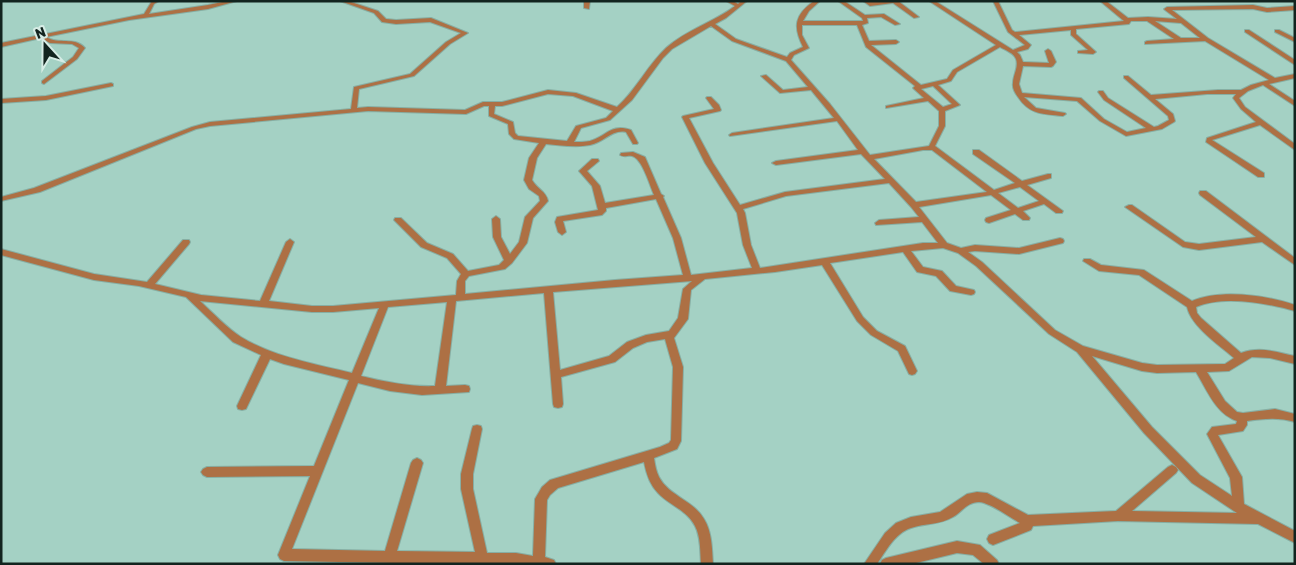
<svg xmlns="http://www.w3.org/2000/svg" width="1296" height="565" font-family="Rubik,sans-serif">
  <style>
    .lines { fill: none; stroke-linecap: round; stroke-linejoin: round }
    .minor-casing { stroke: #87aea3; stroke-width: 2 }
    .minor { fill: #ad7044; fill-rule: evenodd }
  </style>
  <rect width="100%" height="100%" fill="#a4d1c4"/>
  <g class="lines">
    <defs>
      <path id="minor" d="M152,1H159L154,4L149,14L208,5L227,1H237L208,9L129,20L46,37C59,45 74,36 85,48L77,59L44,84L42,83V81L73,57L79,48L72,44L50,43L41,38L1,47V43L144,14Z
        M340,1H348L378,11L386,19L396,20L431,18L468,33L450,44L414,76L359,89L357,108L368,107L465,110L483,102H502L548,90L576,93L617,107C636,90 647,66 666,48C686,30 714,22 735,6L726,1H733L738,4L741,1H747L726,18L715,24L736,39L787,57L790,53L803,47C793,27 794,15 814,1H820L809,11L803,21H863L862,18L838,1H844L865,15L884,14L900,24L895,25L881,17L867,18L868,23L862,25L869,41L896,40L899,42L896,44L871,45L921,85L947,79L953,70L996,45L929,1H935L1013,50L1025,45L1008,32L993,1H998L1012,30L1015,32L1124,21L1100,1H1106L1128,18L1148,17L1177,19L1165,10L1164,9L1167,7L1253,5L1267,8L1295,6V10L1267,12L1253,9L1172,10L1208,38L1275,78L1295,74V78L1269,84L1295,101V106L1263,85L1248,91L1239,98L1245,107L1295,144V150L1260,125L1212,140L1264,173V177H1258L1206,142L1207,138L1256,122L1241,109L1233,98L1236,94H1207L1155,99L1173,114L1175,121L1174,122L1162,129L1126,136L1100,121L1077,101L1024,97L1036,108L1065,113L1066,114L1063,116C1043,114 1030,115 1018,97C1015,93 1012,88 1013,83C1013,75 1019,67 1016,59C1014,53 1005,50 1000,47L957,72L951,81L938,85L960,105L945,111V126L935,146L994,190L1015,183L973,154V150H979L1022,181L1048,174H1051V178L1027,185L1063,211L1062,213H1056L1044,204L1023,211L1030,218L1029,220H1023L1015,214L989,223L986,222L985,220L986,218L1011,210L991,195L919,207L947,243L961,248L975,245L1019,248L1060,238L1063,239L1064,241L1063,243L1019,254L975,251L968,252L982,262L1055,330L1083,346L1142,363L1157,365L1225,364L1234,358C1219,345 1191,326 1187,307L1139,275L1099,271L1083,261L1084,259H1090L1101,265L1144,270L1192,301C1220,289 1266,295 1295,305V311C1267,303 1223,295 1196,307L1197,313L1201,318L1241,353C1260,346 1276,352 1295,356V364L1270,358L1252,357L1229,371L1207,372L1225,401L1237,412L1243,413L1275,409L1295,414V422C1278,417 1264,419 1247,421V425L1243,431L1218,435L1242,477L1244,504L1295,531V543L1258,524L1118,521L1033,526L1031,530L993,545L989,543L987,539L989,535L1020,523C1009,517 991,503 979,502C967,502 962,512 953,517C940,525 925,523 911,528C895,533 886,551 877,564H864L885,533L896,523L911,517L940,512L967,494L977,492L987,493L1028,515L1116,511L1168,467L1172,465L1176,467L1178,470L1176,473L1132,511L1237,513L1192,483L1144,433L1077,352L1049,334L976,266L958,253L943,248L911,251L923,267L942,271L956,286L974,290L975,292L974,294L971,295L950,291L936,276L917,272L903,252L830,263L863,317L877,331L905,346L917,371L915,374L912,375L909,374L898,351L871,335L857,321L822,265L775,272L705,279L691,290L688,319L674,338L683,367L681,441L677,449L654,458C655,465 656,471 659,477C669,496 693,500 704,519C712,532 712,548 713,564H701C700,552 701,537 695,526C687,510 669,505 658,493C650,485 646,473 644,462L558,488L550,495L547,500L545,557L554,560L556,564H449L284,561L280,559L278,555L310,476L207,477L203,475L201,472L203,469L207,467L314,466L349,380L284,364L270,359L246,409L242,410L238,409L237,406L261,355L233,342L186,297L139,286L94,280L1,255V249L94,274L147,282L183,240H189L190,242L189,244L155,284L201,295L260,301L286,242L290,239L294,242L269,301L312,306H333L456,295L457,281L461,274L447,258L421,247L394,220L395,218H401L427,243L453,254L468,271L499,265L504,260L493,237L492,219L496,216L500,219L501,237L510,254L519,242L525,217L540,201L539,196L529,189L524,180L529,158L539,143L514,139L509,134L508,124L489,116V106H484L466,114L368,111L210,126L196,129L40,192L1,201V197L34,188L192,127L210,122L351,109L354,87L410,74L446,42L461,33L430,22L396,24L382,22L374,13ZM1131,21H1147L1174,39L1147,41L1145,42V44L1205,41L1269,80L1251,85L1241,90H1218L1151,95L1128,76H1124V78L1168,116L1169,120L1158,126L1154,127L1108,98L1103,91H1099L1098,92L1104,100L1146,128L1127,132L1104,119L1081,98L1022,93L1019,84L1023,66L1051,67L1053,66L1056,62L1051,51L1048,49L1045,51L1049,63L1023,62L1020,55L1017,52L1028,49L1031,45L1019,35L1071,30V35L1088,50L1078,51V53L1093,54L1096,52L1076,34V29L1129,24ZM1155,21L1181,23L1200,38H1181ZM802,25H857L866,47L915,86L913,88L914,89L924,98L886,106V108L928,101L939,111V126L929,146L870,155L830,104L791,60L794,55L809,48L802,35ZM711,26L732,41L786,61L808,87L783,90L766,75L761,76L780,93L811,90L834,118L732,133L729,135L730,136L837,121L858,150L776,161L772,163L776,165L861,154L885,179L785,192L740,205L713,163L689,118L720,111L721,110L719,105L711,97H707L706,98L714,109L683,116L682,117L705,163L737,213L743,245L752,268L691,275L681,238L663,197L664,196L661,194L645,157L633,152L621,153L620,155C625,158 627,155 632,156C642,158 650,186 654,195L605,203L600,186L587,171L599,161L598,159H592L579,171L592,186L598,210L557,217L555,222L558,232L562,235L566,232L563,221L602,215L606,211V208L656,199L673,238L683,275L615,280L465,294V281L469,276L505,269L512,263L527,243L533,218L548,201C546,191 537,189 532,180L537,158L546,144C560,145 575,148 590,145C603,143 612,129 626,132L633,144H637L638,143L631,130C611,123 607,136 590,141C585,142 579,142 574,142L581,128L610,120L632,100L663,58L672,49ZM933,86L952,104L943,107L921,89ZM548,94L573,96L613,111L606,118L576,126L567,141L518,136L515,133L513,122L494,114L495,106H502ZM923,150H932L987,192L916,202L874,159ZM889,183L911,207L919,217L879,220L875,223L876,225L922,222L938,243H923L760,268L751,245L745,213L743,209L786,196ZM1020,187L1039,201L1018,208L998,193ZM692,281L683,289L678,318L669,331L646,335L627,342L609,356L560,370L553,292ZM544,293L553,404L554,407L558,408L562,407L563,404L561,377L615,362L633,348L647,342L665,339L673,367L671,440L669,443L660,447L550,480L542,487L535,499L533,556L516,553H487L473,489V474L482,429L481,426L477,425L473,426L472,429L461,474V489L475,552L397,551L423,463L421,460L417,458L413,460L411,463L385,551L292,549L358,383L390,391L422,395L469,392L470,389L469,386L465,385L446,386L456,301ZM200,301L312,312H333L379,308L352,373C315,364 274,357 241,337C228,329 212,312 200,301ZM447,302L435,386C410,387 386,382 361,376L388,307ZM1092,356L1142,371L1157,373L1196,372C1207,390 1216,414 1237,421L1236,424L1212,427L1207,434L1230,478L1232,496L1200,475L1152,427Z
        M584,1H590L589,9L584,8Z
        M863,1H898L919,17L914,18L893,3L870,6Z
        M1245,30H1249L1295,60V65L1245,32Z
        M1275,30H1279L1295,38V42L1275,32Z
        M111,83L113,84V86L46,100L1,103V99L46,96Z
        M1200,191H1206L1295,258V265L1262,242L1199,250L1183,247L1125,207L1129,205H1132L1185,242L1199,244L1256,237L1200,195L1199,193Z
        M957,541L980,545L997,560L999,564H984L973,555L957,553L912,564H880L882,560L886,558Z"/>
    </defs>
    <!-- minor casing -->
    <use href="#minor" class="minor-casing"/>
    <!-- minor -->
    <use href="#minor" class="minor"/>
  </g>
  <!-- border -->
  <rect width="1296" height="565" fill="none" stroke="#12241f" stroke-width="5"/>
  <!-- north arrow -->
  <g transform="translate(45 45) rotate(339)" stroke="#d6ece5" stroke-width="4" paint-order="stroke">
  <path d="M0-4L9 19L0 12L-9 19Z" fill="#12241f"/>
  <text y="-8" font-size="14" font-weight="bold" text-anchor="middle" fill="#12241f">N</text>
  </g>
</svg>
